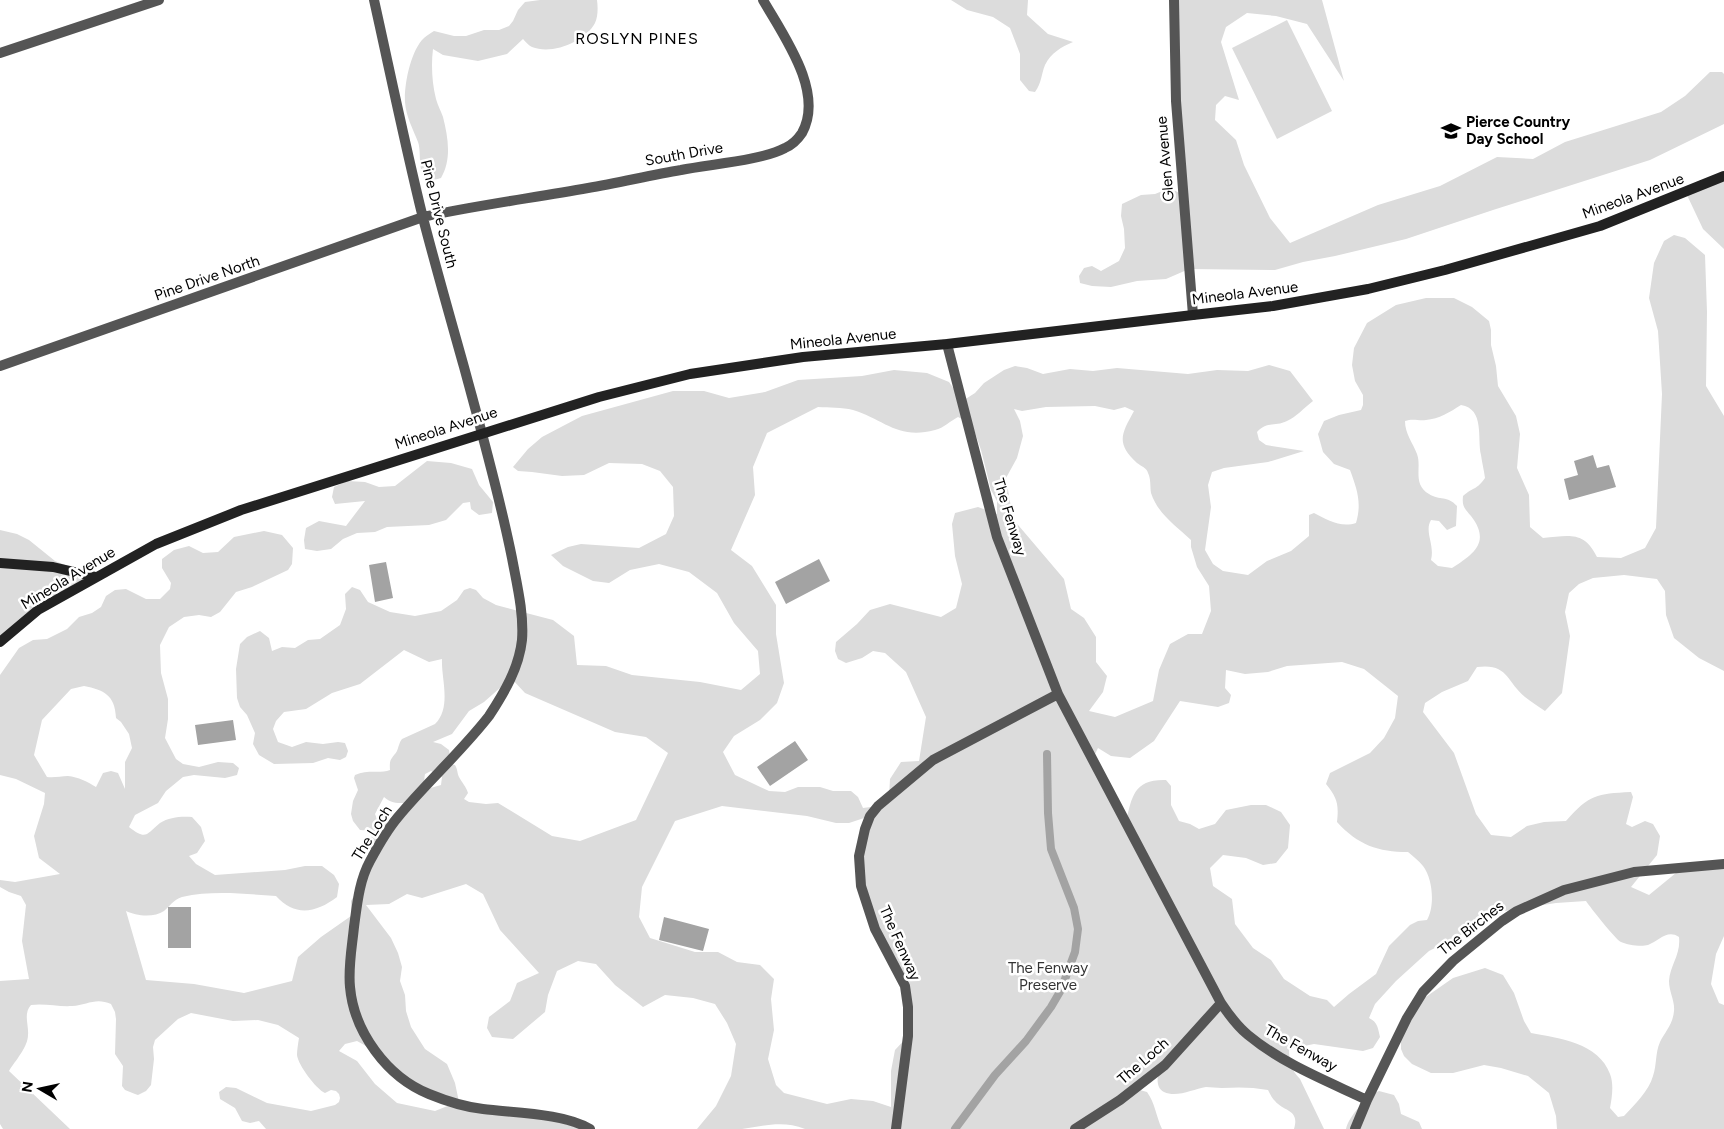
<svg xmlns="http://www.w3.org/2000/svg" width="1724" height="1129" font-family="Figtree,sans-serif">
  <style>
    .green { fill: #dcdcdc; fill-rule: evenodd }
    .water { fill: #a3a3a3 }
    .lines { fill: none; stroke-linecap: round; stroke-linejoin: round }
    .stream { stroke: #a3a3a3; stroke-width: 8 }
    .street { stroke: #555; stroke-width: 10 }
    .secondary { stroke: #222; stroke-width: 10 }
    .labels { text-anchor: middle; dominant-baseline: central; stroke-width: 5; stroke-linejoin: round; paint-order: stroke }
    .poi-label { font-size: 15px; font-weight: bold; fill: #000; stroke: #fff; text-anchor: start }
    .street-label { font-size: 15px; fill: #000; stroke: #fff }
    .park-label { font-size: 15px; fill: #333; stroke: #fff }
    .neighbourhood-label { font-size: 16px; letter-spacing: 1px; fill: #000; stroke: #fff }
  </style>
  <rect width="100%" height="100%" fill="#fff"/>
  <!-- green -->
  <path class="green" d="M540,0H597C598,7 598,17 595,23C585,42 552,55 532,47C529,46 526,42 523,39L507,54L478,61L443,55L433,49C431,65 432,83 436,99C438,106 441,111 443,117C448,137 452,159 441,178C413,187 423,155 418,142C413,129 406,117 405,102C404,84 411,50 424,38C427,35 431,33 434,31L454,36H466L484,30H499L509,26L513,21L518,10L525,2Z
    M951,0H1028L1027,15L1048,34L1073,42C1061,47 1051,53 1045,65C1041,75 1042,82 1035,92L1029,91L1020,80V54L1010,28L993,17L967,10Z
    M1174,0H1322L1344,81L1307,24L1276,16L1247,13L1226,27L1221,42L1239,100L1225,96L1216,105L1215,120L1236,140L1244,165L1270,218L1290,243L1378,205L1440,186L1497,157L1533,159L1565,142L1661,112L1685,96L1710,72H1722L1724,74V124L1650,160L1493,210L1406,239L1335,256L1303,262L1275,270L1189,269L1166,279L1137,281L1111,287L1092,286L1080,283L1079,276L1084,268L1092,266L1101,271L1119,261L1125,248L1124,229L1121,216L1122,204L1141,195L1155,194L1170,188L1183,195Z
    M1287,20L1332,111L1277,139L1232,48Z
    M1724,176V249L1703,229L1686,193Z
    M1674,235L1685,238L1705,255L1707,312L1706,386L1724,416V671L1699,658L1674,638L1666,615L1665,591L1657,579L1624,575L1593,578L1579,584L1569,593L1565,612L1570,636L1562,693L1545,711C1538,706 1531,702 1525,697C1506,681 1508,663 1477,667L1468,681L1442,692L1425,703L1423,712L1454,753L1476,814L1491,835L1511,837L1527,826L1544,822L1566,821C1590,794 1596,794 1631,792L1633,797L1626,824L1632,827L1645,821L1653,824L1660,836L1657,855L1631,887L1649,895L1682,868L1724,867V936L1716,954L1711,984L1719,1003L1724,1005V1129H1557L1556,1116L1549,1093L1528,1076L1501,1068L1484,1065L1453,1073H1431L1412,1064L1404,1056L1401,1049V1031L1420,1001L1453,978L1485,968L1503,975L1514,993L1524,1021L1531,1033C1559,1038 1599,1043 1610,1074C1614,1084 1612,1097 1610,1108L1618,1117L1624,1116C1634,1105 1649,1091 1653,1076C1657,1065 1655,1053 1660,1042C1665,1032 1673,1024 1674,1011C1675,1001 1669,992 1669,981C1670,965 1681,955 1679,937C1667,929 1659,941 1648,945C1641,947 1628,945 1621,942C1616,940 1590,907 1586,901L1556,903L1498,912L1463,934L1429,951L1396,981L1375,1004L1369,1018C1378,1022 1378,1029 1380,1037L1373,1048L1363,1051L1314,1044L1289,1049C1289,1061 1291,1070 1300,1079L1324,1129H1294C1300,1109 1284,1112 1275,1101C1272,1098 1270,1094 1268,1090C1252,1087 1238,1087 1222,1088C1216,1088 1211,1087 1206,1087C1193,1089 1177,1098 1164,1092C1156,1088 1157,1078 1159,1071L1136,1089L1147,1092C1155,1103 1156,1116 1162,1129H805C783,1120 763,1126 742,1129C727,1129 712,1129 697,1129L716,1106L731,1076L736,1044L727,1023L715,1004L693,998L665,995L643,1007L615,985L596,964L578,961L557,971L548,995L545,1012L513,1039L492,1037L487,1028L489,1017L510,1001L517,983L539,973L500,930L483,894L466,884L422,898L407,894L389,904L366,905L391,938L398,953L402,967L400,981L405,995L406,1011L411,1027L425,1049L447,1064L455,1083L459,1102L526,1113L588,1129H266L259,1121L250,1123L242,1121L235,1108L220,1099L219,1092L226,1087L236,1088L267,1103L311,1111L335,1105L339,1102L340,1098L339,1094L336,1091L331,1090L325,1093C316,1089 298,1065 297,1055C297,1050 298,1044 299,1038L278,1025L258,1020L233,1021L191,1013L178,1019L155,1040L153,1047L154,1059L151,1085L146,1091L138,1095L135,1094L125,1090L122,1086L123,1066L115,1054L116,1019L115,1012L111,1004C96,997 87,1005 72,1006C59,1007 44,1003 31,1005C23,1014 29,1025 28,1035C28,1047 15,1061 9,1071L70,1129H3L0,1124V981L29,979L22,941L26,905L21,896L9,892L0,887V880L15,882L60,874L39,858L34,836L44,804L45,793L16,779L0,775V675L19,648L33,640L47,639L67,629L79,617L92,613L101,607L106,596L115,590L126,589L146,599H160L170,589L171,583L162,568V559L174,550L189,546L203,553L218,552L234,537L264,531L282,535L293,548L292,564L288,570L252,587L236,592L220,612L211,617L199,615L184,617L169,627L160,645L161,673L168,699V719L165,738L176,759L183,764L199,767L218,762L233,763L239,768L237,775L225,778L194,775L183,777L166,791L158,803L135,815L129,827C147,841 146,834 160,823C169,817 182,816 192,817L201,827L205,841L197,853L189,856L196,864L215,875L285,870L305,866H322L334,875L339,884L337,897C316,913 295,917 276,896C245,894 213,890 182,897C173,900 170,906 164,911C154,918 136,916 126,911L146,980L194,984L244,993L292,981L298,957L321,937L351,916V901L359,887L370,852V841L373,831L360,830L353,821L351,814L353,801L358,790L354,778L355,775C368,769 380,774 390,770C389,758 392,759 397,751C399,746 399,743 402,739L435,724C452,707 441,679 442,659L429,662L404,650L360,684L332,693L306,709L284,712L276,721L273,729L278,742L292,747L306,742L323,744L338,742L345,743L348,751L346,757L340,760L328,758L313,763L274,764L259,755L253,744L255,733L247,715L240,707L237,698L236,669L240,644L247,637L260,631L269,638L272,651L282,647L295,648L308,640L320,639L340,625L346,609L345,594L352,587L360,590L368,602L390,612L415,616L441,611L457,600L464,590L470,588L476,590L483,598L496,605L553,620L574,636L577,665L606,666L632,675L700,682L741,690L760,674L758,651L734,623L717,593L689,572L659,564L630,570L609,583L593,581L563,566L551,555L568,547L581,544L639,548L666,534L674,516L673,487L660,471L642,464L609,463L584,475L562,476L532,472L518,471L513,467L528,449L542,437L582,416L673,391H704L729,398L765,392L798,380L862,376L894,370L927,373L949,382L956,392L964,400L975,393L984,383L1004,370L1015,366L1027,368L1043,374L1070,369L1093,371L1117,368L1188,374L1217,370L1248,371L1269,365L1290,371L1313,401C1304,408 1296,417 1287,421C1275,427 1267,421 1257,432L1259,440L1266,445L1304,451L1268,462L1224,468L1212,472L1208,485L1211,507L1205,550L1213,564L1223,571L1248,575L1267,561L1291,551L1309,536V515L1314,513C1327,520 1341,528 1356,523C1362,503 1357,489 1350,470L1334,464L1323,452L1318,434L1324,421L1339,415L1361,410L1363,405V395L1355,381L1352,365L1354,348L1367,323L1396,305L1426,298H1454L1472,307L1489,321L1491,330V345L1496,366L1498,386L1516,416L1520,434L1517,468L1529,495L1530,527L1543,538C1568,536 1584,530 1597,557L1621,558L1645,548L1656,528L1662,394L1658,331L1649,298L1654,263L1664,241ZM1461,405C1485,409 1477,438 1481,455C1482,463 1484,470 1485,478C1477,490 1473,487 1463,496C1462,506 1464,508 1471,516C1491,542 1474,554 1452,568L1438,566L1431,560C1435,544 1424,532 1431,520L1439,521L1447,530L1456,526L1457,506C1447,495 1440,501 1429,494C1412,484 1422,467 1417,454C1413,443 1405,434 1405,421C1413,418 1418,421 1426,420C1439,419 1450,412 1461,405ZM1095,406L1114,410L1125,407L1134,411C1122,433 1115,443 1137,463C1141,466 1147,468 1148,473C1151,479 1150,486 1151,493C1158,514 1175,525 1191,540V547L1197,567L1209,586L1211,611L1202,634H1188L1170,644L1159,670L1153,701L1115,717L1089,711L1103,692L1107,676L1096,662V637L1084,618L1071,609L1064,579L1013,519L1006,478L1017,458L1023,436L1020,421L1014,409L1022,411L1046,407ZM818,407C829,408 842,407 853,410C885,420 898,440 935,430C944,428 950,421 958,417L972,424L981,450L991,490L997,501V514L978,507L955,513L952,524L955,556L962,584L956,608L941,617L890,604L870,610L857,624L836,642L835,651L838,659L846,663L862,658L873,651L885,653L906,672L926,717L919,761L901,762L890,779L889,797L878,806L863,808L858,797L851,791H833L820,787H798L785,792L769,791L735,775L723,752L734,736L760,720L777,703L784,683L776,634V605L752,566L731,550L755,495L753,467L767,433ZM1342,662L1364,669L1398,696L1395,718L1384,738L1370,753L1330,773L1326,784C1337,798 1339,803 1337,822C1358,845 1378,852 1408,852C1413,856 1419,861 1423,866C1433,879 1435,906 1427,920L1418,921L1410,925L1389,946L1376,974L1349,994L1334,1007L1327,1000L1310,996L1284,979L1271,960L1253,948L1235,924L1232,899L1213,886L1210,868L1223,855L1246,858L1263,865L1276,863L1288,848L1290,825L1281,812L1266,805H1251L1226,810L1215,824L1199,829L1190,824L1179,821L1171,805V786L1166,780C1134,779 1132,796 1126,822L1092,760L1098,748L1111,756L1130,758L1154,741L1180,701L1218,707L1229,703L1231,695L1225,688L1226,670L1245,674L1268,672L1287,666ZM511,678L525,693L615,732L646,737L668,753L636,820L580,841L552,836L498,803L486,804L469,802L464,799L468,793C466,786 462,783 459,777C457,773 458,770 455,765L451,764L449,750L441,744L433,742L452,734L469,711L484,702ZM84,686C104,690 115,695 116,718L121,722L129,734L132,748L125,762V789L118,773L111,771L103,773L96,787C88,782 78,777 68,776C61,776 54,778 47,777L34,755L42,720L71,689ZM431,771L442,777L441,785L427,789C424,783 424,780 425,774ZM384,797C391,803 395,803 404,803L397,818L383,822L377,819L375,814ZM722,806L807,816L836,823H849L870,816L859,869L875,929L907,997L908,1036L895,1050L891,1071V1107L873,1101L851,1099L827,1104L784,1093L776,1085L768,1059L774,1030L771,999L774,979L760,965L737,962L718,952H695L650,938L639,917L642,887L675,821ZM357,1041L377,1052L413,1088L455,1103L435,1111L397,1103L375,1084L357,1061L339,1051L345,1044Z
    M427,461L451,463L472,469L479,485L493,502L492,513L479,515L471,509L470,502L463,503L446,520L429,525L387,527L375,532L357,533L343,539L331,549L317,551L305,549L304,540L306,528L319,521L346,526L365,501L335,504L332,497L334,487L347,481L365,482L379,487L395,486Z
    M0,530L17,534L29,540L55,561L96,577L38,610L0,642Z
    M1379,1091L1394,1095L1399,1104L1401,1114L1419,1122L1422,1129H1346C1349,1116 1367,1096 1379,1091Z"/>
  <!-- water -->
  <path class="water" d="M1593,455L1597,468L1609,465L1616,487L1569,500L1564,479L1578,475L1574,461Z
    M819,559L830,581L786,604L775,582Z
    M386,562L393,598L375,602L369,565Z
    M233,720L236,740L198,745L195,725Z
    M795,741L808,760L770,786L757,767Z
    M168,907H191V948H168Z
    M664,917L709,929L703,951L659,940Z"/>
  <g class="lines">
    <!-- stream -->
    <path class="stream" d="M955,1129L995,1075L1026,1041L1051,1007L1061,990L1075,952L1078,929L1074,908L1051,849L1048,813L1047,754"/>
    <!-- street -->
    <path class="street" d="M374,0C390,72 405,145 423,218C436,268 450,317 464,367C481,430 499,493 512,558C517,585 524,613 522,640C519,668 504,693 489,716C461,752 427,782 398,817C387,830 378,846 370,861C359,881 357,905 354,927C352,947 348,967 350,987C354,1032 387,1077 429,1094C446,1101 465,1107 483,1109C514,1113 564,1113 590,1129
      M1174,0L1176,101L1193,315
      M0,53L159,0
      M947,344L997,537L1058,694L1221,1003C1229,1015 1237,1026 1248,1035C1283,1064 1327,1081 1367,1100
      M0,366L423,217C478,205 533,198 588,188C619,183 650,175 681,170C710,164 760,161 785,148C792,145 798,139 802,133C825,92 783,35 763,0
      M896,1129L908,1036V1007L905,986L875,929L861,886L859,856L865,829L870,816L878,806L933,760L1058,694
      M1075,1129L1120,1100L1165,1065L1221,1003
      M1355,1129L1367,1100L1407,1018L1423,992L1453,961L1502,921L1517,911L1564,890L1634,872L1724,864"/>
    <!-- secondary -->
    <path class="secondary" d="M0,563L53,567L96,577
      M0,642L38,610L156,544L241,510L599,397L690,374L803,357L947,344L1193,315L1273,306L1368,289L1445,270L1600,226L1724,176"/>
  </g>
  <!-- icons -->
  <defs>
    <symbol id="school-bare" viewBox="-9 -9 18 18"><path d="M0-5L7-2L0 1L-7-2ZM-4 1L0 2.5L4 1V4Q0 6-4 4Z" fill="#000" stroke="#fff" stroke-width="2.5" paint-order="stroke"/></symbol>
  </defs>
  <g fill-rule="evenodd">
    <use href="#school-bare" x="1437" y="117" width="28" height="28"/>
  </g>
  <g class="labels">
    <!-- poi labels -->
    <g class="poi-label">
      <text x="1466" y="122">Pierce Country<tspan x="1466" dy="17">Day School</tspan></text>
    </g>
    <!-- street labels -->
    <g class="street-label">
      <text transform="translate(684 154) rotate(-10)">South Drive</text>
      <text transform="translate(1165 159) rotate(-95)">Glen Avenue</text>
      <text transform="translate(1633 196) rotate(-20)">Mineola Avenue</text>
      <text transform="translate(439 214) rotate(76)">Pine Drive South</text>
      <text transform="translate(207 278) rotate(-19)">Pine Drive North</text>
      <text transform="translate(1245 293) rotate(-7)">Mineola Avenue</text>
      <text transform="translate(843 339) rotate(-6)">Mineola Avenue</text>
      <text transform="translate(446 428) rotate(-18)">Mineola Avenue</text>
      <text transform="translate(1010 517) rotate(73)">The Fenway</text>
      <text transform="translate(68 578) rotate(-31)">Mineola Avenue</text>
      <text transform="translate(372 833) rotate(-58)">The Loch</text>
      <text transform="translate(1471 928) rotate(-38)">The Birches</text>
      <text transform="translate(900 943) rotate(66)">The Fenway</text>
      <text transform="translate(1301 1048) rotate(29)">The Fenway</text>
      <text transform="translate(1143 1061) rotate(-41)">The Loch</text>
    </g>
    <!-- park labels -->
    <g class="park-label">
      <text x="1048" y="968">The Fenway<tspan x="1048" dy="17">Preserve</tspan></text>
    </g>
    <!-- neighbourhood labels -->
    <g class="neighbourhood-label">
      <text x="637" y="38">ROSLYN PINES</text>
    </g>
  </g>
  <!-- north arrow -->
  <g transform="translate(40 1089) rotate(279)" stroke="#ffffff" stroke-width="4" paint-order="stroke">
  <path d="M0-4L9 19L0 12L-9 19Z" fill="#000000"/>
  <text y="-8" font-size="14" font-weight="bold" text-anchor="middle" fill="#000000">N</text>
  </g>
</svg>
